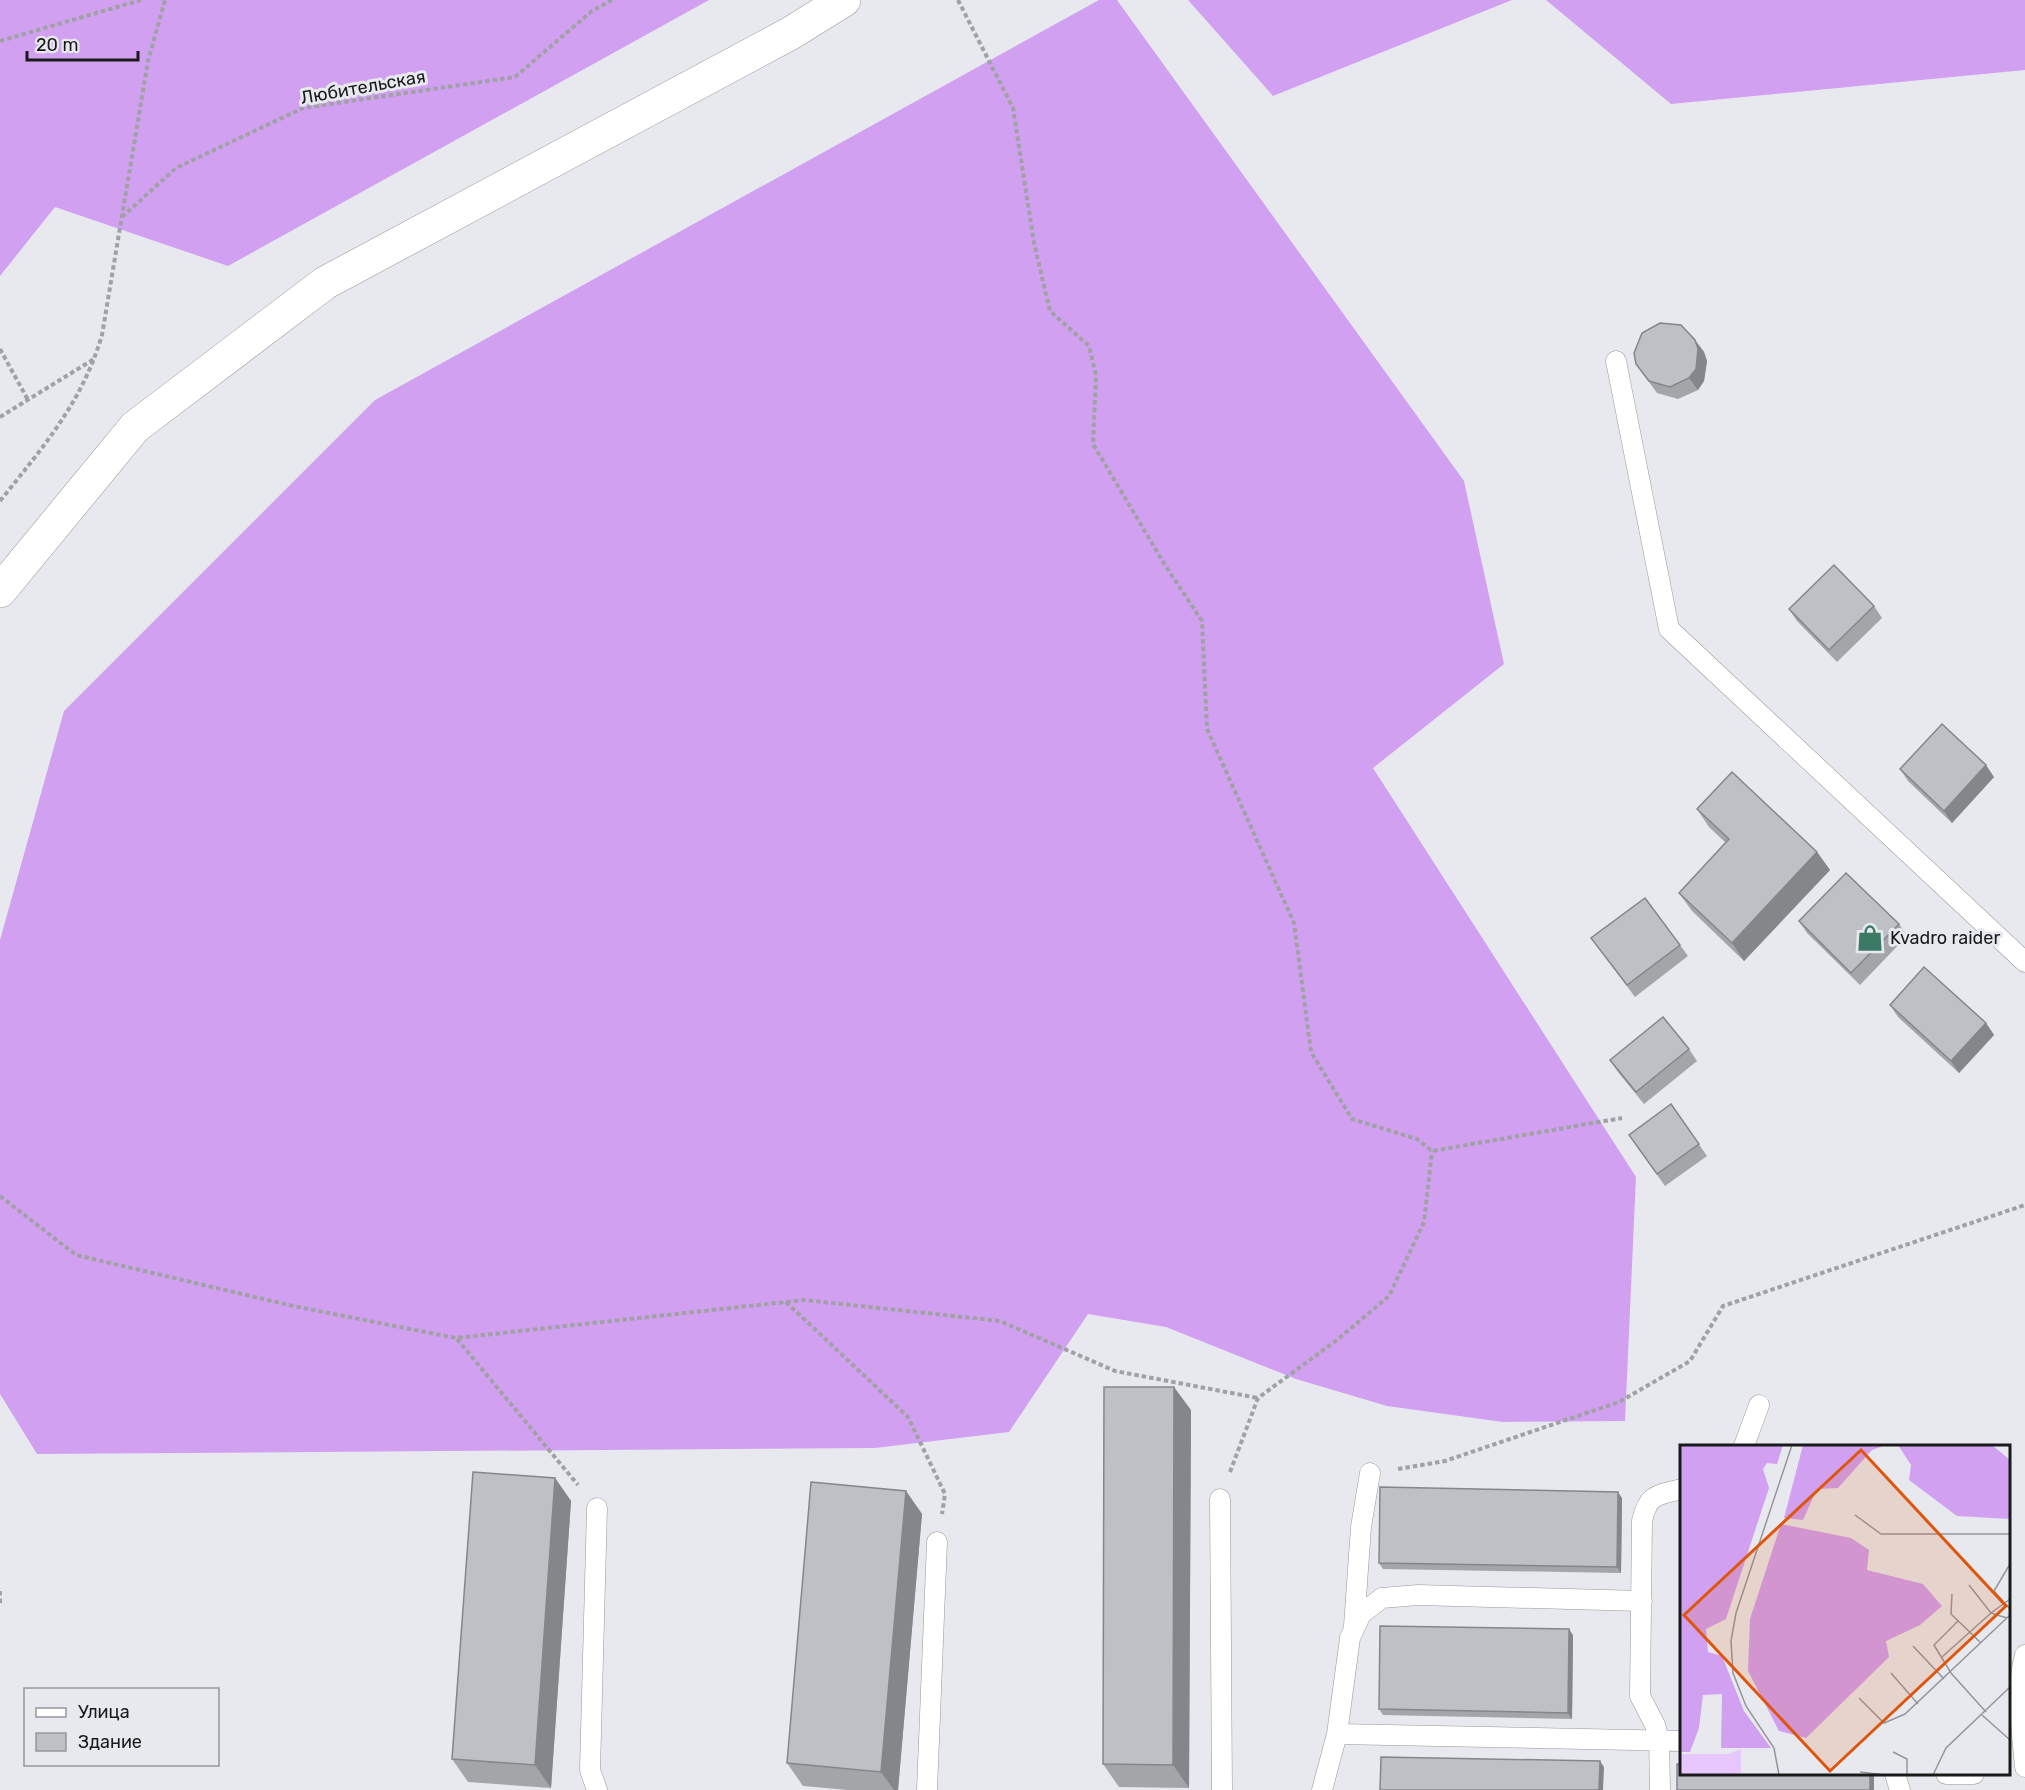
<svg xmlns="http://www.w3.org/2000/svg" width="2025" height="1790" font-family="Rubik,sans-serif">
  <style>
    .forest { fill: #d2a0f1 }
    .lines { fill: none; stroke-linecap: round; stroke-linejoin: round }
    .lane-casing { stroke: #96979c; stroke-width: 21 }
    .street-casing { stroke: #96979c; stroke-width: 34 }
    .path { stroke: #a0a1a4; stroke-width: 4; stroke-dasharray: 4.5 3; stroke-linecap: butt }
    .lane { stroke: #fff; stroke-width: 20 }
    .street { stroke: #fff; stroke-width: 33 }
    .wall { fill: #a3a5a9 }
    .shaded-wall { fill: #848689 }
    .building { fill: #bdc0c4; stroke: #848689; stroke-width: 1.5 }
    .labels { text-anchor: middle; dominant-baseline: central; stroke-width: 6; stroke-linejoin: round; paint-order: stroke }
    .street-label { font-size: 18px; fill: #191a1b; stroke: #e8e9ee }
    .poi-label { font-size: 18px; fill: #191a1b; stroke: #e8e9ee; text-anchor: start }
    .inset-road { fill: none; stroke: #95969a; stroke-width: 1.5 }
    .view { fill: #de560d; fill-opacity: 0.15; stroke: #de560d; stroke-width: 3 }
    .inset-edge { fill: none; stroke: #191a1b; stroke-width: 3 }
  </style>
  <rect width="100%" height="100%" fill="#e8e9ee"/>
  <!-- forest -->
  <path class="forest" d="M0,0H709L228,266L55,207L0,276Z
    M1099,0H1117L1464,481L1504,664L1373,768L1636,1177L1625,1421L1503,1422L1387,1406L1296,1379L1166,1327L1088,1314L1009,1432L875,1448L37,1454L0,1394V940L64,711L375,400Z
    M1188,0H1512L1273,96Z
    M1546,0H2025V70L1671,104Z"/>
  <g class="lines">
    <defs>
      <path id="lane" d="M1616,361L1669,629L2025,962
        M1744,1446L1759,1405
        M1220,1499L1222,1790
        M597,1508L590,1770L597,1790
        M1354,1626L1361,1527L1370,1473
        M2025,1655C2015,1690 2022,1731 2025,1767
        M1337,1734L1682,1741
        M1895,1774L1900,1790
        M1946,1774H1974
        M927,1790L937,1542
        M1322,1790L1337,1734L1350,1638L1361,1614L1382,1598L1418,1595L1642,1601
        M1660,1790L1659,1740L1655,1725L1640,1696L1642,1521C1648,1494 1657,1495 1682,1489"/>
      <path id="street" d="M0,591L135,427L325,283L791,33L844,0"/>
    </defs>
    <!-- lane casing -->
    <use href="#lane" class="lane-casing"/>
    <!-- street casing -->
    <use href="#street" class="street-casing"/>
    <!-- path -->
    <path class="path" d="M958,0L1013,108L1034,243L1050,311L1089,346L1096,375L1093,444L1165,565L1202,621L1207,729L1294,923L1311,1052L1352,1119L1417,1139L1432,1151L1622,1118
      M0,41L141,0
      M122,217L176,168L303,108L515,77L592,11L612,0
      M0,349L28,400
      M0,417L94,359
      M0,501C43,447 82,403 102,335L148,61L165,0
      M0,1196L76,1255L293,1306L456,1338L804,1300L1000,1321L1115,1371L1258,1398
      M786,1302L908,1417L945,1494L942,1514
      M457,1339L578,1485
      M1398,1469L1445,1461L1619,1402L1690,1361L1723,1306L2025,1205
      M1230,1472L1258,1398L1337,1340L1389,1296L1424,1222L1432,1151
      M0,1591V1606"/>
    <!-- lane -->
    <use href="#lane" class="lane"/>
    <!-- street -->
    <use href="#street" class="street"/>
  </g>
  <!-- wall -->
  <path class="wall" d="M1695,340L1704,352L1707,361L1704,381L1698,390L1678,399L1657,393L1636,364Z
    M1874,606L1882,618L1837,662L1797,621L1789,609Z
    M1900,769L1994,777L1952,823L1908,781Z
    M1697,809L1817,852L1830,870L1744,961L1692,911L1679,893L1726,843L1709,827Z
    M1799,921L1899,924L1907,936L1860,985L1807,933Z
    M1591,938L1680,945L1688,956L1635,997Z
    M1890,1005L1986,1023L1994,1035L1959,1073L1898,1017Z
    M1689,1049L1697,1061L1644,1104L1618,1072L1610,1060Z
    M1671,1104L1707,1156L1665,1186L1629,1135Z
    M1191,1410L1189,1788L1119,1787L1103,1764Z
    M555,1478L571,1501L551,1788L468,1782L452,1759Z
    M906,1491L922,1514L898,1790H848L803,1786L787,1763Z
    M1622,1498L1621,1573L1383,1569L1379,1563Z
    M1573,1635L1572,1719L1383,1715L1379,1709Z"/>
  <!-- shaded-wall -->
  <path class="shaded-wall" d="M1695,340L1704,352L1707,361L1704,381L1698,390L1689,378Z
    M1986,765L1994,777L1952,823L1944,811Z
    M1817,852L1830,870L1744,961L1732,943Z
    M1986,1023L1994,1035L1959,1073L1951,1061Z
    M1174,1387L1191,1410L1189,1788L1173,1765Z
    M555,1478L571,1501L551,1788L535,1765Z
    M906,1491L922,1514L898,1790H894L881,1772Z
    M1618,1492L1622,1498L1621,1573L1617,1567Z
    M1569,1629L1573,1635L1572,1719L1568,1713Z
    M1600,1761L1604,1767L1603,1790H1599Z
    M1870,1773H1874V1790H1870Z"/>
  <!-- building -->
  <path class="building" d="M1660,323L1681,325L1695,340L1698,349L1696,369L1689,378L1670,387L1649,381L1636,364L1634,353L1642,333Z
    M1834,565L1874,606L1829,650L1789,609Z
    M1942,724L1986,765L1944,811L1900,769Z
    M1732,772L1817,852L1732,943L1679,893L1729,839L1697,809Z
    M1846,873L1899,924L1851,973L1799,921Z
    M1645,898L1680,945L1627,985L1591,938Z
    M1924,967L1986,1023L1951,1061L1890,1005Z
    M1663,1017L1689,1049L1636,1092L1610,1060Z
    M1671,1104L1699,1144L1657,1174L1629,1135Z
    M1104,1387H1174L1173,1765L1103,1764Z
    M473,1472L555,1478L535,1765L452,1759Z
    M811,1482L906,1491L881,1772L787,1763Z
    M1380,1487L1618,1492L1617,1567L1379,1563Z
    M1380,1626L1569,1629L1568,1713L1379,1709Z
    M1381,1757L1600,1761L1599,1790H1380Z
    M1677,1764H1682V1773H1870V1790H1677Z"/>
  <!-- icons -->
  <defs>
    <symbol id="shop-bare" viewBox="-9 -9 18 18"><path d="M-5-2.5h2.3a2.7 3.5 0 0 1 5.4 0H5L5.5 6h-11ZM-1.5-2.5h3a1.5 2.3 0 0 0-3 0Z" fill="#3c7a66" stroke="#e8e9ee" stroke-width="2.5" paint-order="stroke"/></symbol>
  </defs>
  <g fill-rule="evenodd">
    <use href="#shop-bare" x="1851" y="919" width="38" height="38"/>
  </g>
  <g class="labels">
    <!-- street labels -->
    <g class="street-label">
      <text transform="translate(363 87) rotate(-10)">Любительская</text>
    </g>
    <!-- poi labels -->
    <g class="poi-label">
      <text x="1890" y="938">Kvadro raider</text>
    </g>
  </g>
  <!-- overview -->
  <g transform="translate(1680 1445)">
    <rect width="330" height="330" fill="#e8e9ee"/>
    <path d="M61,304V330H0V309H48Z" fill="#e7c7fd"/>
    <path d="M0,0H103L97,19L87,18L83,24L89,43L46,174L26,184L28,207L42,211L64,266L91,303H41L42,249L23,250L19,283L10,307H0ZM123,0H206L192,5L158,43L137,44L123,75L104,73ZM218,0H312L330,15V74L277,71L229,35L231,20ZM101,79L171,93L189,105L187,125L243,139L262,161L240,180L206,196L209,212L126,293L99,286L68,226L70,174Z" fill="#d2a0f1"/>
    <path class="inset-road" d="M175,70L201,89H330M330,119L314,146L330,164M289,140L311,168L330,154M272,149L271,169L301,198M278,176L254,200L271,228L306,267M233,201L264,234M262,212L311,168L327,173M211,228L238,259M179,253L204,278L225,269L330,170M302,270L330,295M213,307L227,314V330M180,327L205,330M99,330L94,303L66,261L53,228L51,196L56,168L112,0M253,330L266,303L330,242"/>
    <path class="view" d="M181,5L326,161L150,326L4,170Z"/>
    <rect width="330" height="330" class="inset-edge"/>
  </g>
  <!-- legend -->
  <rect x="24" y="1688" width="195" height="78" fill="#e8e9ee" stroke="#95969a" stroke-width="1.5"/>
  <rect x="36" y="1708" width="30" height="9" fill="#ffffff" stroke="#95969a" stroke-width="1.5"/>
  <text x="78" y="1718" font-size="18" fill="#191a1b">Улица</text>
  <rect x="36" y="1733" width="30" height="18" fill="#bdc0c4" stroke="#95969a" stroke-width="1.5"/>
  <text x="78" y="1748" font-size="18" fill="#191a1b">Здание</text>
  <!-- scale -->
  <path d="M27 51v9h111v-9" fill="none" stroke="#191a1b" stroke-width="3"/>
  <text x="36" y="51" font-size="18" fill="#191a1b" stroke="#e8e9ee" stroke-width="4.5" paint-order="stroke">20 m</text>
</svg>
